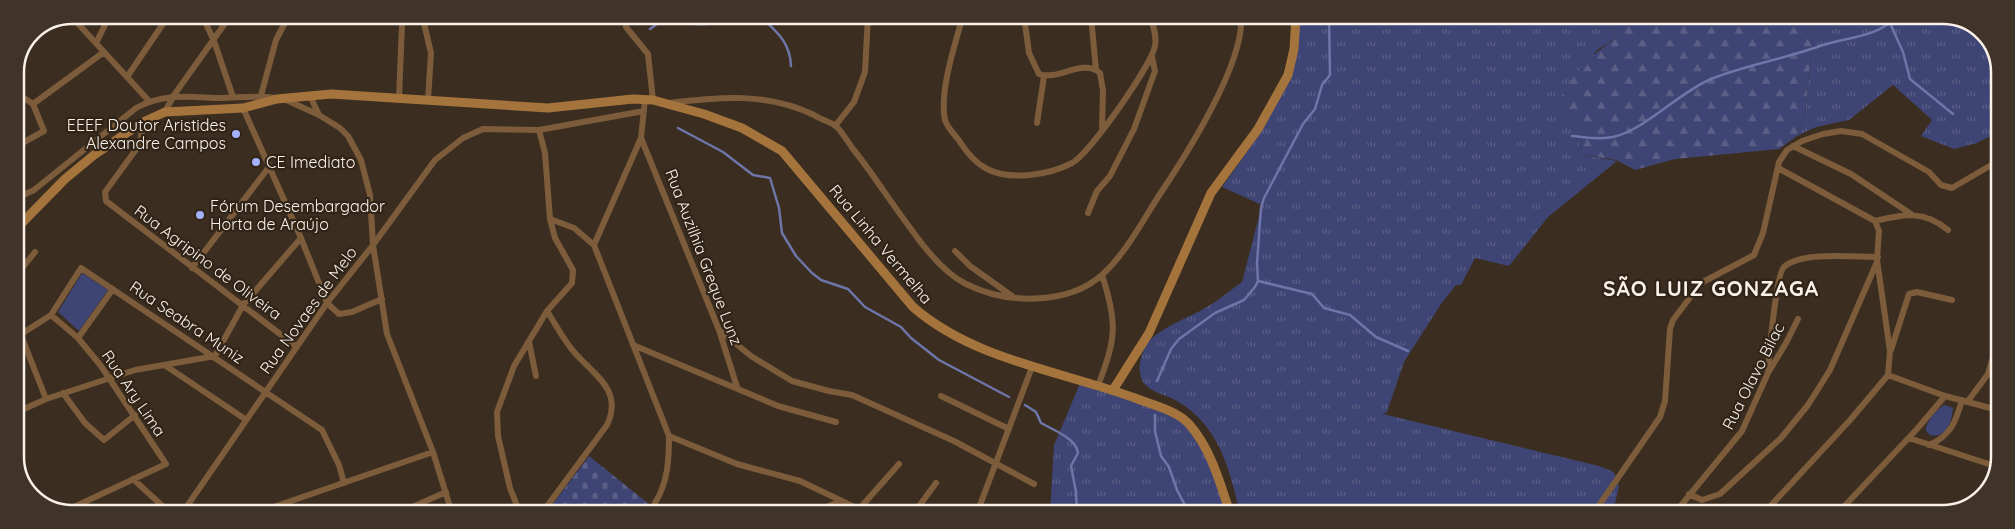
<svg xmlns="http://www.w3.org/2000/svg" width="2015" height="529" font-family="Quicksand,sans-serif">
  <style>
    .grass { fill: url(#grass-tufts) }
    .forest { fill: url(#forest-firs) }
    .cemetery { fill: url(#cemetery-stones) }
    .green { fill: #3e4473 }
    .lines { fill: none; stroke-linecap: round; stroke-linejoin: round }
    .stream { stroke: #6d75a9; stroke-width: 2.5 }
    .street { stroke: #7c5c3b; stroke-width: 6 }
    .secondary { stroke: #a5743d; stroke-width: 9 }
    .poi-dot { fill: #a5b1fc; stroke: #302417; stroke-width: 2 }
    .labels { text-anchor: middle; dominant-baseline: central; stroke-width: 4.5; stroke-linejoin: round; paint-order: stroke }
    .poi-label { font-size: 16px; fill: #faf1e9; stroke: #302417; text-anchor: start }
    .street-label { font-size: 16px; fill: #faf1e9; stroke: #302417 }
    .district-label { font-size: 21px; font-weight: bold; letter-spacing: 1px; fill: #faf1e9; stroke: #302417 }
    .rim { fill: none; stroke: #faf1e9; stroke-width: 2.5 }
  </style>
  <defs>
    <pattern id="grass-tufts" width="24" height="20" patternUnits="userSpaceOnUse" patternTransform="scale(1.25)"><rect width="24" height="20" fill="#3e4473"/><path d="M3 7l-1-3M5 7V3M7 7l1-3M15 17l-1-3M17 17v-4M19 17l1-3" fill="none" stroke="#5b5f87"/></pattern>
    <pattern id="forest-firs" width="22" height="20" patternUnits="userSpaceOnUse" patternTransform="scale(1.25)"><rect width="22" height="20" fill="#3e4473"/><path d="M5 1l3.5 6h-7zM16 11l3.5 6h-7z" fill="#5b5f87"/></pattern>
    <pattern id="cemetery-stones" width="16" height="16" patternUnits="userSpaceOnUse" patternTransform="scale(1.25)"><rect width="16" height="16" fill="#3e4473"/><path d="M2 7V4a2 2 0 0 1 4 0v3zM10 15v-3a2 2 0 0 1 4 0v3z" fill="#5b5f87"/></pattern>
  </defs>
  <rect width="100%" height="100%" fill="#3b2e20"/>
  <!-- grass -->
  <path class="grass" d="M1300,16L1611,17L1616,38L1597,50L1557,107L1570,120L1581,139L1578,154L1617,161L1548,217L1509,266L1475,258L1461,285H1456L1441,304L1404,362L1387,412L1383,414L1599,466L1614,472L1619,487L1614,507L1618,514L1240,513C1229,469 1220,426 1177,401C1166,394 1149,393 1142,380C1136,368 1142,347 1152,338C1167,326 1182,320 1198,312C1214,304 1228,292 1242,282L1262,205L1222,187C1258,137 1300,80 1300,16Z
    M1815,17H1958L1986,35L2000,68V131L1977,143L1954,149L1921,136L1932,120L1893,85L1849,120L1816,127L1797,136L1805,113Z
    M1081,381L1156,407L1186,425L1214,469L1225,513H1050L1054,445Z"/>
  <!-- forest -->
  <path class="forest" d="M1611,17H1815L1805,113L1797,136L1779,149L1675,159L1635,170L1616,160L1578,154L1581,139L1570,120L1557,107C1569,76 1589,56 1616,38Z"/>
  <!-- cemetery -->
  <path class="cemetery" d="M589,456L660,513H546Z"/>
  <!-- green -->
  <path class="green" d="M82,273L108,290L79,331L58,312Z
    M1945,405L1953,408C1952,422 1946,439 1930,435L1926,431C1925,423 1937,408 1945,405Z"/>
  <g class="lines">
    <!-- stream -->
    <path class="stream" d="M760,16C777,32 790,42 791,66
      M1890,23L1903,52L1910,79L1953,114
      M650,29L661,21C683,21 708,31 728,16
      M678,128L723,152L753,175L770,178L779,208L782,233L796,256L812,273L821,280L848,289L865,307L901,327L911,338L939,360L1009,397
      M1572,136C1585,137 1600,140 1613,137C1645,130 1678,93 1711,79C1746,65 1784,59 1820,46C1845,37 1877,38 1896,17
      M1258,281L1312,294L1324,308L1350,315L1376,337L1408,351
      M1157,381L1171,349L1179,339L1215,313L1244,300L1255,287L1258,281L1257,263L1261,208L1264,198L1303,124L1315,109L1322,85L1330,75L1329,16
      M1025,405L1036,412L1041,423C1053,430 1076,438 1078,453L1071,466L1076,492L1077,513
      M1155,415V431L1161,456L1169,467L1177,490L1189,513"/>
    <!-- street -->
    <path class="street" d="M202,15L214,41L233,97
      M422,15L431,53L428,100
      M71,16L149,101
      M624,16L626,27L648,54L653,100
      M963,16C955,44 939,92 945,120C947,127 954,134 958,139C965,150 975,163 987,169C1011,181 1049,175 1072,163C1090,153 1151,66 1155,46C1157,36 1153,25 1150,16
      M1024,16L1029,53L1039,74C1059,81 1082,58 1100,73L1103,91L1102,128
      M1091,16L1096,70
      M28,41L40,28
      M96,43L110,15
      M127,77L169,15
      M15,92L33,104L44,131L15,147
      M310,96L319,115
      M399,98L402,25L410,15
      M260,99L276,40L289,15
      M284,99L319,115L340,128L348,136L361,160L370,195L373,245L387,334L433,452L452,513
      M669,103C719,97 767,92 814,115C820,119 830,122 836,126C842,132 848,142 853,149C874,175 891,203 911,229C925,249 944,273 966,284C1006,304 1068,306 1103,274C1127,252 1144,218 1162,191C1188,152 1245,62 1241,16
      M33,104L104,52
      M243,108L301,238L327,303L339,314L352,312L382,299
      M165,112L174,95L231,15
      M143,122L140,144L105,192L106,201L297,347
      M1037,123L1044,76
      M835,126L854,102L865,72L868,16
      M641,138L719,330L737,387
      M1793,146L1851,174L1911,214
      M15,199L34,190L136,108C163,93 188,97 218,98C238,98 256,95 276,98
      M1088,213L1097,191L1110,176L1134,129L1155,71L1152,57
      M550,219L574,228L594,245L669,436C669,460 668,482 655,503
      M1875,221C1904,214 1924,210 1948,230
      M594,245L641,138L645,99
      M955,251L970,266L1012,296
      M192,268L269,167
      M15,277L35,252
      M51,315L78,338L101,366L166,464L63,512
      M719,330L751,356L792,381L829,391L852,395L954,441L1034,484
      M21,335L46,399
      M15,338L51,315L81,268L322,430L339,465L344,483
      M78,338L113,289
      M529,342L536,376
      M633,345L778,406L836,422
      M1891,350L1909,294L1917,292L1952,300
      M215,356L243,305L301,238
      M166,366L245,419
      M1768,372C1769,356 1776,274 1784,267C1801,251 1855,257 1878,257
      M1888,375L1945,396L1998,410
      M1098,386C1116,338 1118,324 1102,275
      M63,393L85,423L104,440L135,415
      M941,396L1009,429
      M1968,401L1988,374L1999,336
      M15,413L46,399L135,370L215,356
      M669,436L737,464L800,481L867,513
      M1909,438L1998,467
      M1929,445C1951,436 1956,421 1962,400
      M133,479L169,512
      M1689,494L1702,500L1720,494L1781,438L1808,405L1830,370L1877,262
      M847,504L848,513
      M860,508L899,464
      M183,512L327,303L373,245L435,160L463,138L483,129L539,130L644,111
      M259,512L433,452
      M401,512L446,492
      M520,513L510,488L498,436L497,412L514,366L547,311L572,283L573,270L555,238L550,219L545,153L539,130
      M542,513L607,425C623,390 596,377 575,353C564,341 556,325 547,311
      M814,513L840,501
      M914,513L936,483
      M977,513L1032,367
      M1593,514L1660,417L1665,401L1670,329L1673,320L1701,283L1754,255L1763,233L1779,162L1787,150L1802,141L1823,134L1841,131L1862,134L1929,172L1941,185L1952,188L1993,164
      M1674,514L1742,431L1768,373L1786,343L1798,319
      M1763,514L1851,419L1888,375L1890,351L1877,260L1879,231L1875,221L1778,168
      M1837,514L1917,429L1945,396
      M1927,514L1943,509L1955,510"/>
    <!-- secondary -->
    <path class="secondary" d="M15,230L65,179L94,155L143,122L165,112L243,108L277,99L331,94L548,108L633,99L653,100L704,114L742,128L782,151L913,307C974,360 1061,371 1135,398C1153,405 1176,410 1189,424C1211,449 1220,483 1230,513
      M1113,390L1149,333L1211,193L1258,129L1288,75L1294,49L1296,16"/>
  </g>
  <!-- markers -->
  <g class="poi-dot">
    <circle cx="236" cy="134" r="5"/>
    <circle cx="256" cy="162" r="5"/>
    <circle cx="200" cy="215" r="5"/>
  </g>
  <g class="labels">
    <!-- poi labels -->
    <g class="poi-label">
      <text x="226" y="125" text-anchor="end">EEEF Doutor Aristides<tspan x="226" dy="18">Alexandre Campos</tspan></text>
      <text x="266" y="162">CE Imediato</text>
      <text x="210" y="206">Fórum Desembargador<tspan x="210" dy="18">Horta de Araújo</tspan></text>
    </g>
    <!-- street labels -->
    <g class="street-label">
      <text transform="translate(881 244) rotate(50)">Rua Linha Vermelha</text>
      <text transform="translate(704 257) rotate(69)">Rua Auzilhia Greque Lunz</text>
      <text transform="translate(208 262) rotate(37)">Rua Agripino de Oliveira</text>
      <text transform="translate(308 310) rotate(-54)">Rua Novaes de Melo</text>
      <text transform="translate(187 322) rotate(34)">Rua Seabra Muniz</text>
      <text transform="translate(1753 376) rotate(-63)">Rua Olavo Bilac</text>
      <text transform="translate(134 393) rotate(56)">Rua Ary Lima</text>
    </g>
    <!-- district labels -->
    <g class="district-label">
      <text x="1711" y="288">SÃO LUIZ GONZAGA</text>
    </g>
  </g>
  <!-- crop -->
  <path d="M0 0H2015V529H0ZM72 24H1943A48 48 0 0 1 1991 72V457A48 48 0 0 1 1943 505H72A48 48 0 0 1 24 457V72A48 48 0 0 1 72 24Z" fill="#403428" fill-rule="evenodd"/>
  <path class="rim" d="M72 24H1943A48 48 0 0 1 1991 72V457A48 48 0 0 1 1943 505H72A48 48 0 0 1 24 457V72A48 48 0 0 1 72 24Z"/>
</svg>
